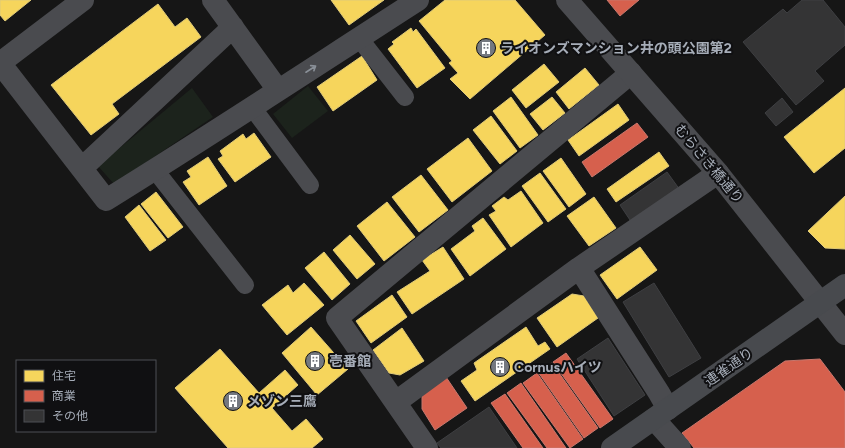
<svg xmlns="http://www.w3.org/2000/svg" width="845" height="448" font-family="Figtree,'Noto Sans JP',sans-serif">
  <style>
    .green { fill: #1c231c }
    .homes { fill: #f6d55c; stroke: #dec978 }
    .shops { fill: #d6604d; stroke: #c8776d }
    .building { fill: #343435; stroke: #3e3f42 }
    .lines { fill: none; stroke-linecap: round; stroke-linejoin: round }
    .service { stroke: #4a4b4f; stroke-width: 18 }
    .minor { stroke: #4a4b4f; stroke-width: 22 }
    .tertiary { stroke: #4a4b4f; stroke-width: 22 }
    .secondary { stroke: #484a4e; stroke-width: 22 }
    .oneway { stroke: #8a9098 }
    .labels { text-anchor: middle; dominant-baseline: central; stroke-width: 4; stroke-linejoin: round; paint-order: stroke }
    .poi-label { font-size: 14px; font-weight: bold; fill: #a6adb8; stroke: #101012; text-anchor: start }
    .street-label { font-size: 14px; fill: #a6adb8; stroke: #101012 }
  </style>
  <rect width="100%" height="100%" fill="#161616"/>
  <!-- green -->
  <path class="green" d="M308,86L328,111L292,138L273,114Z
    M192,88L213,117L114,184L98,166Z"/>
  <!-- homes -->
  <path class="homes" d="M0,0H31L5,21L0,15Z
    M331,0H384L349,25Z
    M445,0H515L545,35L470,99L450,79L458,73L449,63L452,61L419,21Z
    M158,4L175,27L187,18L201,37L112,104L119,114L91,135L51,85Z
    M411,28L413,32L416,29L445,68L417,88L388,49L394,44L392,42Z
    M362,56L377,80L333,111L317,87Z
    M544,64L559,82L526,108L512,90Z
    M585,68L599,85L569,109L556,92Z
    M845,88V148L814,173L784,137Z
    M511,97L538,135L520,148L493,111Z
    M552,97L565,113L543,130L530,114Z
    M618,104L629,120L579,156L568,140Z
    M491,116L517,151L500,164L473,130Z
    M254,133L271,157L235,182L218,159L223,156L220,151L243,134L246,139Z
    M468,138L492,171L452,202L427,169Z
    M659,152L669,166L616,202L607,189Z
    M208,157L227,186L199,205L183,182L191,177L187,171Z
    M561,158L586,194L569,207L543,171Z
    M540,173L566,209L548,222L522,186Z
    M421,175L448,210L419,232L392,197Z
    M521,191L543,223L511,247L489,215L496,211L492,206L504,197L508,200Z
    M156,192L183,227L168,238L141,204Z
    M845,196V249L825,248L808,231Z
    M594,197L616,228L589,246L567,216Z
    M387,202L415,237L384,261L357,226Z
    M139,205L166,240L150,251L125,217Z
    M483,218L506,249L470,276L451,249L475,231L472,226Z
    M350,235L375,264L357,279L333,250Z
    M443,247L464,279L412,314L397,292L430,271L422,260Z
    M640,247L657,270L617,299L600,275Z
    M324,252L350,284L332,300L305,268Z
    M304,283L324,305L287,335L262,305L288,285L293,293Z
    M572,294L584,296L598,318L557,347L537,318Z
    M392,295L407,317L371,343L356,321Z
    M311,327L348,369L317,395L282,353Z
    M526,327L538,346L545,342L550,349L475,401L461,381L477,370L474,363Z
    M402,328L424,361L400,375L389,373L373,350Z
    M220,349L259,393L285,370L298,385L272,408L292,431L306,419L323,439L312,448H228L175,388Z"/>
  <!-- shops -->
  <path class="shops" d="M607,0H639L620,16Z
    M637,123L648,137L592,177L582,162Z
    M566,353L613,419L600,428L553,362Z
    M820,359L845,392V448H694L682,433L785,361Z
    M552,363L598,428L584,438L538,372Z
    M537,373L583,439L570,448L523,383Z
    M446,377L467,408L435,430L422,409V394Z
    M521,383L566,448H547L507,393Z
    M505,394L543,448H523L491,403Z"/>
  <!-- building -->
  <path class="building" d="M802,0H823L845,27V45L815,71L824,81L796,105L743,42L783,9L787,13Z
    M782,98L793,112L776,126L765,113Z
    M667,172L680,190L632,223L620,205Z
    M654,283L701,358L669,377L623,302Z
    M608,338L645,395L614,416L577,359Z
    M489,407L517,448H441L437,443Z"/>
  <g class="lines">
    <!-- service -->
    <path class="service" d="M359,38L405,97
      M252,107L310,185
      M155,170L245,285"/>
    <!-- minor -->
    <path class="minor" d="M213,0L278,90
      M0,63L106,200C211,135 314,67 418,0
      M0,63L83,0
      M82,168L233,27
      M579,268L659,393L668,409
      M396,402L579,268L718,173
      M654,419L680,448
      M427,448L337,318L631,73"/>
    <!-- tertiary -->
    <path class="tertiary" d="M567,0L718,173L845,334"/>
    <!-- secondary -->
    <path class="secondary" d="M612,448L845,285"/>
  </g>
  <!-- one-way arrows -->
  <defs><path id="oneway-shaft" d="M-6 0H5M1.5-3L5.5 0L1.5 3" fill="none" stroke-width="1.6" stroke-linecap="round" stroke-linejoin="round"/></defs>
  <use class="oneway" href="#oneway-shaft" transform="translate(311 69) rotate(-33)"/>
  <!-- icons -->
  <defs>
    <symbol id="building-disc" viewBox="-11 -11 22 22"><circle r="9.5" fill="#74787f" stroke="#101012"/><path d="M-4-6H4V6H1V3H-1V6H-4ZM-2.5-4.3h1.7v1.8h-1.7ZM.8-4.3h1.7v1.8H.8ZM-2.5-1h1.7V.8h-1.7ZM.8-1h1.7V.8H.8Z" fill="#fff"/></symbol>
  </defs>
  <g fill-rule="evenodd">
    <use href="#building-disc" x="475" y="37" width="22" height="22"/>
    <use href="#building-disc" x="304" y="350" width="22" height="22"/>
    <use href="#building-disc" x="489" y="356" width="22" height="22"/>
    <use href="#building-disc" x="222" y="390" width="22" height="22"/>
  </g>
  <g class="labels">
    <!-- poi labels -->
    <g class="poi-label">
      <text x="500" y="48">ライオンズマンション井の頭公園第2</text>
      <text x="329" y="361">壱番館</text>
      <text x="514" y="367">Cornusハイツ</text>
      <text x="247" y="401">メゾン三鷹</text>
    </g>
    <!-- street labels -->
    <g class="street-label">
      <text transform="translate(709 164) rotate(50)">むらさき橋通り</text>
      <text transform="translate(729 367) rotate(-35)">連雀通り</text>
    </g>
  </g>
  <!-- legend -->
  <rect x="16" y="360" width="140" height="72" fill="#101012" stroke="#4c4f54"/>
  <rect x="24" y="370" width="20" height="12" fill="#f6d55c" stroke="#4c4f54"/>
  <text x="52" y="380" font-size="12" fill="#a6adb8">住宅</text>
  <rect x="24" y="390" width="20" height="12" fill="#d6604d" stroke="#4c4f54"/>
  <text x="52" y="400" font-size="12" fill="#a6adb8">商業</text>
  <rect x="24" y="410" width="20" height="12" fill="#343435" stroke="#4c4f54"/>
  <text x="52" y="420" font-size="12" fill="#a6adb8">その他</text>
</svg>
